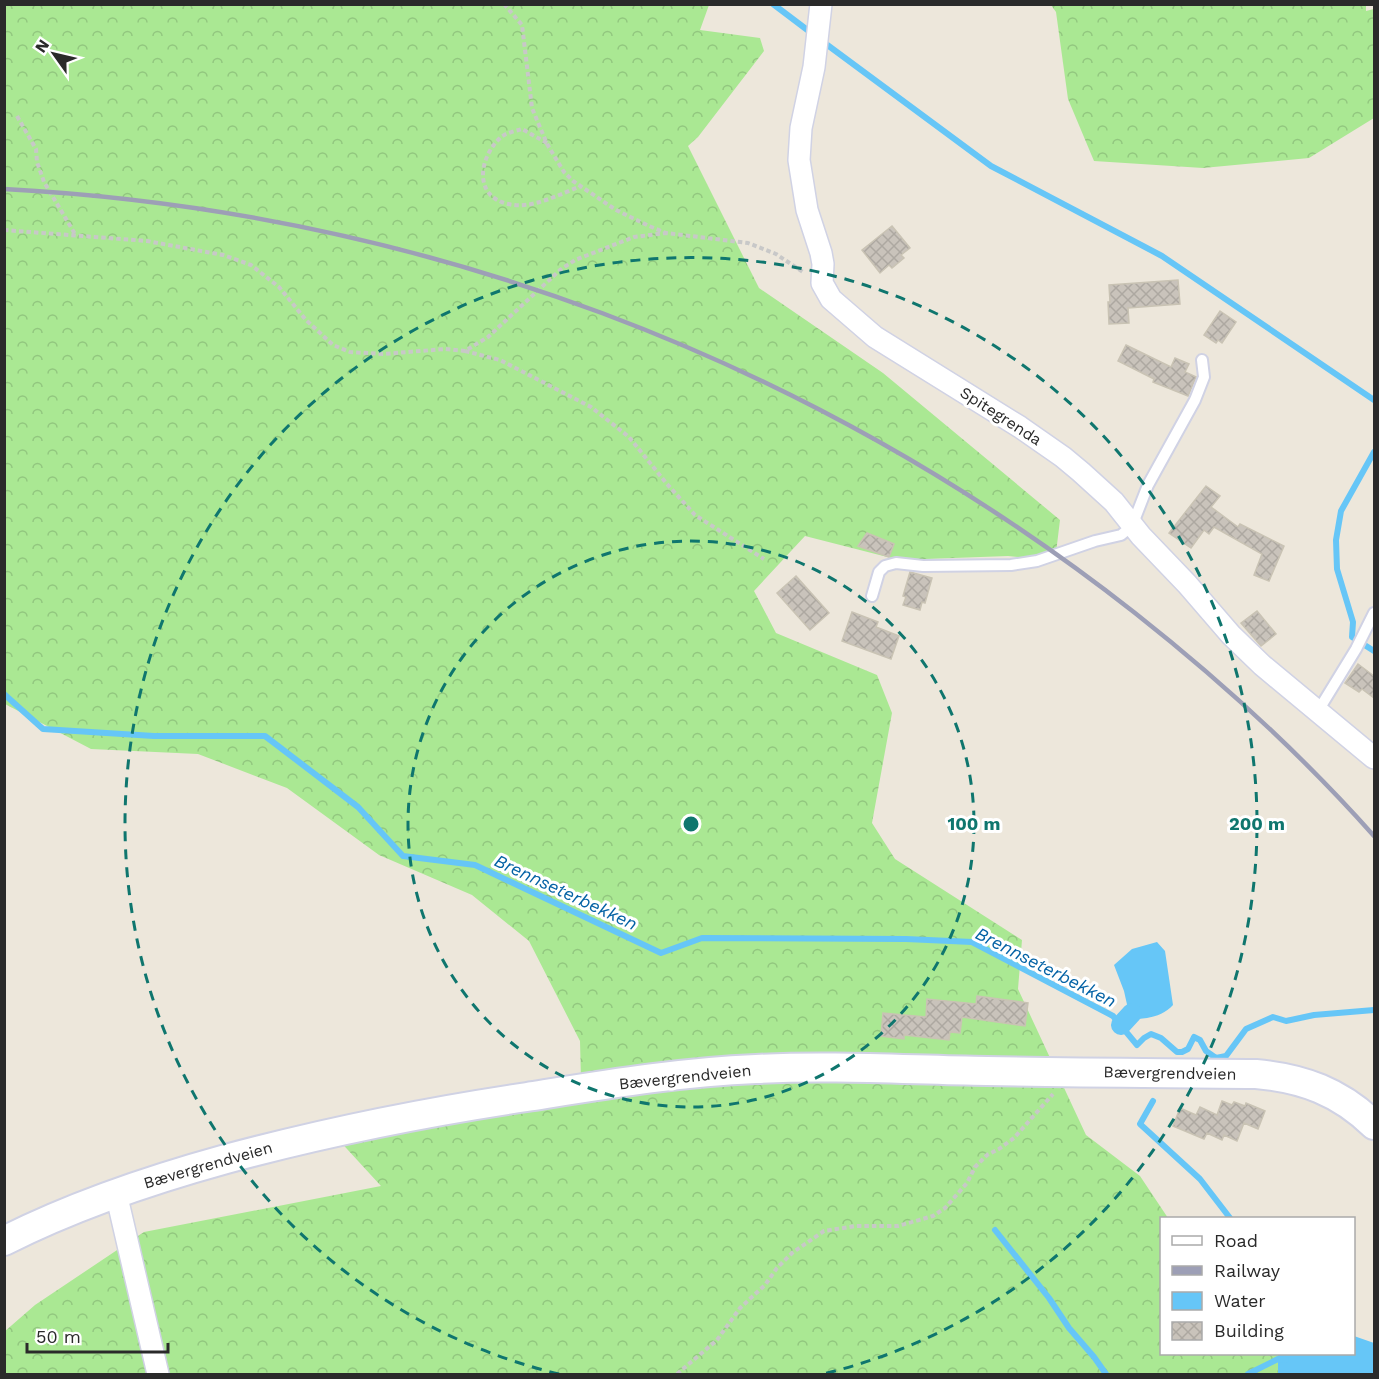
<svg xmlns="http://www.w3.org/2000/svg" width="1379" height="1379" font-family="'Work Sans',sans-serif">
  <style>
    .forest { fill: url(#forest-crowns) }
    .water { fill: #66c6f7 }
    .lines { fill: none; stroke-linecap: round; stroke-linejoin: round }
    .stream { stroke: #66c6f7; stroke-width: 6 }
    .canal { stroke: #66c6f7; stroke-width: 20 }
    .building { fill: url(#building-cross-hatch); stroke: #c9c3b4; stroke-width: 1.5 }
    .service-casing { stroke: #d0d2e4; stroke-width: 14 }
    .minor-casing { stroke: #d0d2e4; stroke-width: 24 }
    .secondary-casing { stroke: #d0d2e4; stroke-width: 32 }
    .path { stroke: #c8c8c8; stroke-width: 4; stroke-dasharray: 4.5 3; stroke-linecap: butt }
    .service { stroke: #fff; stroke-width: 10 }
    .minor { stroke: #fff; stroke-width: 21 }
    .secondary { stroke: #fff; stroke-width: 28 }
    .rail { stroke: #9d9fb6; stroke-width: 4.5 }
    .ring { fill: none; stroke: #0f766e; stroke-width: 3; stroke-dasharray: 10 8 }
    .labels { text-anchor: middle; dominant-baseline: central; stroke-width: 6; stroke-linejoin: round; paint-order: stroke }
    .street-label { font-size: 16px; fill: #2a2a2a; stroke: #fff }
    .water-label { font-size: 18px; font-style: italic; fill: #0462a5; stroke: #fff }
    .centre { fill: #0f766e; stroke: #fff; stroke-width: 3 }
    .ring-label { font-size: 18px; text-anchor: middle; font-weight: bold; fill: #0f766e; stroke: #fff; stroke-width: 6; stroke-linejoin: round; paint-order: stroke }
  </style>
  <defs>
    <pattern id="forest-crowns" width="20" height="18" patternUnits="userSpaceOnUse" patternTransform="scale(1.5)"><rect width="20" height="18" fill="#aae893"/><path d="M2 6a3 3 0 1 1 6 0M12 15a3 3 0 1 1 6 0" fill="none" stroke="#92c77f"/></pattern>
    <pattern id="building-cross-hatch" width="8" height="8" patternUnits="userSpaceOnUse" patternTransform="scale(1.5)"><rect width="8" height="8" fill="#c9c3bb"/><path d="M0 0l8 8M0 8l8-8" fill="none" stroke="#ada8a1"/></pattern>
  </defs>
  <rect width="100%" height="100%" fill="#ede7db"/>
  <!-- forest -->
  <path class="forest" d="M5,5H709L700,30L760,38L764,51L698,137L688,146L759,288L883,373L1060,520L1055,561L1008,556L899,560L805,536L754,591L776,633L877,675L892,713L872,823L895,859L1022,940L1018,989L1086,1135L1140,1176L1168,1218H1162V1354H1278V1374H5L4,1332L35,1305L144,1232L381,1186L336,1137L581,1080L580,1041L529,941L472,895L379,855L287,788L198,754L91,749L5,704Z
    M1051,5H1366V11L1374,9V118L1309,158L1203,168L1094,161L1068,99L1056,12Z"/>
  <!-- water -->
  <path class="water" d="M1157,942L1165,951L1173,1005C1164,1015 1152,1018 1138,1019L1128,1009L1124,991L1114,965L1132,949Z
    M1354,1336L1374,1343V1374H1278V1354H1354Z"/>
  <g class="lines">
    <!-- stream -->
    <path class="stream" d="M773,4L814,35
      M822,41L991,166L1162,256L1374,400
      M1374,452L1341,511L1336,540L1337,569L1353,622L1352,637L1374,651
      M4,694L43,729L154,736H265L358,807L403,856L475,865L661,953L702,938L906,939L972,942L1113,1016L1137,1045L1144,1038L1151,1034L1161,1038L1177,1052H1182L1188,1049L1194,1037L1200,1040L1206,1051L1216,1058L1226,1056L1246,1029L1273,1017L1286,1021L1314,1015L1374,1010
      M1153,1101L1140,1124L1200,1179L1230,1218
      M995,1230L1049,1298L1069,1328L1094,1357L1106,1374
      M1248,1374L1278,1359L1286,1360"/>
    <!-- canal -->
    <path class="canal" d="M1121,1025L1132,1013"/>
  </g>
  <!-- building -->
  <path class="building" d="M892,226L910,248L901,255L904,258L892,268L889,265L880,273L862,250Z
    M1178,280L1180,304L1128,308L1129,323L1109,324L1108,302H1110L1109,285Z
    M1220,311L1236,322L1222,343L1218,340L1216,343L1204,335Z
    M1126,345L1171,367L1175,358L1189,364L1185,372L1196,377L1188,396L1153,382L1154,379L1118,361Z
    M1206,486L1220,496L1211,507L1238,527L1240,524L1284,546L1269,581L1254,575L1262,554L1214,527L1209,534L1204,530L1191,548L1169,533Z
    M867,533L894,544L889,557L858,546Z
    M910,572L932,578L925,603L922,602L920,610L903,605L906,597L903,596Z
    M796,576L829,613L810,630L777,593Z
    M1257,611L1276,634L1261,646L1241,623Z
    M852,612L878,622L876,627L899,636L891,659L842,641Z
    M1358,664L1374,676V698L1362,689L1359,692L1345,683Z
    M977,996L1028,1003L1025,1026L962,1017L960,1033L950,1032L949,1040L904,1035V1039L881,1036L883,1013L926,1017L927,999L976,1004Z
    M1222,1101L1232,1105L1234,1102L1245,1106L1246,1103L1265,1111L1258,1129L1244,1123L1237,1141L1224,1135L1222,1140L1207,1133L1204,1139L1173,1126L1180,1108L1196,1115L1200,1107L1217,1115Z"/>
  <g class="lines">
    <defs>
      <path id="service" d="M872,596L879,572L885,566L896,563L923,566L1011,565L1037,561L1095,541L1121,535L1132,526L1148,485L1195,400L1204,377L1202,360
        M1318,711L1356,649L1374,613"/>
      <path id="minor" d="M821,4L814,67L801,128L799,160L807,210L821,253L823,264L822,283L831,299L875,337L1020,427L1063,457L1081,472L1114,502L1141,536L1187,584L1231,635L1262,665L1374,758
        M116,1193L158,1374"/>
      <path id="secondary" d="M4,1241C75,1205 150,1180 226,1159C326,1132 426,1112 527,1097C603,1085 680,1072 756,1069C833,1065 910,1070 987,1071C1076,1073 1166,1073 1256,1074C1303,1078 1340,1092 1374,1125"/>
    </defs>
    <!-- service casing -->
    <use href="#service" class="service-casing"/>
    <!-- minor casing -->
    <use href="#minor" class="minor-casing"/>
    <!-- secondary casing -->
    <use href="#secondary" class="secondary-casing"/>
    <!-- path -->
    <path class="path" d="M504,4L522,25L532,108L547,144L564,172L573,181L616,210L649,226L666,233L748,243L776,254L803,272
      M17,116L36,149L37,162L44,182L75,234
      M547,143L522,129C515,131 505,133 500,138C479,158 473,196 508,204C531,210 560,194 581,186
      M4,230L147,241L223,255L251,265L279,287L306,320L333,345L350,352L383,354L445,349L465,351L488,337L560,270L575,260L634,237L666,233
      M465,351L500,360L591,407L629,437L667,484L695,515L764,559
      M677,1374L717,1340L740,1308L765,1285L777,1268L792,1253L824,1231L856,1226H898L933,1216L945,1208L967,1183L975,1167L987,1155L999,1149L1014,1138L1053,1094"/>
    <!-- service -->
    <use href="#service" class="service"/>
    <!-- minor -->
    <use href="#minor" class="minor"/>
    <!-- secondary -->
    <use href="#secondary" class="secondary"/>
    <!-- rail -->
    <path class="rail" d="M4,189C418,211 809,357 1135,613C1220,680 1302,755 1374,836"/>
  </g>
  <!-- distance rings -->
  <g class="ring">
    <circle cx="691" cy="824" r="283"/>
    <path d="M559 1374A566 566 0 1 1 823 1374"/>
  </g>
  <g class="labels">
    <!-- street labels -->
    <g class="street-label">
      <text transform="translate(1001 416) rotate(33)">Spitegrenda</text>
      <text transform="translate(1170 1073) rotate(1)">Bævergrendveien</text>
      <text transform="translate(685 1077) rotate(-6)">Bævergrendveien</text>
      <text transform="translate(208 1165) rotate(-16)">Bævergrendveien</text>
    </g>
    <!-- water labels -->
    <g class="water-label">
      <text transform="translate(566 892) rotate(25)">Brennseterbekken</text>
      <text transform="translate(1046 967) rotate(27)">Brennseterbekken</text>
    </g>
  </g>
  <circle cx="691" cy="824" r="9" class="centre"/>
  <g class="ring-label">
    <text x="974" y="830">100 m</text>
    <text x="1257" y="830">200 m</text>
  </g>
  <!-- border -->
  <rect width="1379" height="1379" fill="none" stroke="#2a2a2a" stroke-width="12"/>
  <!-- legend -->
  <rect x="1160" y="1217" width="195" height="138" fill="#ffffff" stroke="#aaaaaa" stroke-width="1.5"/>
  <rect x="1172" y="1236" width="30" height="9" fill="#ffffff" stroke="#aaaaaa" stroke-width="1.5"/>
  <text x="1214" y="1247" font-size="18" fill="#2a2a2a">Road</text>
  <rect x="1172" y="1266" width="30" height="9" fill="#9d9fb6" stroke="#aaaaaa" stroke-width="1.5"/>
  <text x="1214" y="1277" font-size="18" fill="#2a2a2a">Railway</text>
  <rect x="1172" y="1292" width="30" height="18" fill="#66c6f7" stroke="#aaaaaa" stroke-width="1.5"/>
  <text x="1214" y="1307" font-size="18" fill="#2a2a2a">Water</text>
  <rect x="1172" y="1322" width="30" height="18" fill="url(#building-cross-hatch)" stroke="#aaaaaa" stroke-width="1.5"/>
  <text x="1214" y="1337" font-size="18" fill="#2a2a2a">Building</text>
  <!-- north arrow -->
  <g transform="translate(54 54) rotate(304)" stroke="#ffffff" stroke-width="4.5" paint-order="stroke">
  <path d="M0-4.5L10 22L0 15L-10 22Z" fill="#2a2a2a"/>
  <text y="-9" font-size="16" font-weight="bold" text-anchor="middle" fill="#2a2a2a">N</text>
  </g>
  <!-- scale -->
  <path d="M27 1343v9h141v-9" fill="none" stroke="#2a2a2a" stroke-width="3"/>
  <text x="36" y="1343" font-size="18" fill="#2a2a2a" stroke="#ffffff" stroke-width="4.5" paint-order="stroke">50 m</text>
</svg>
